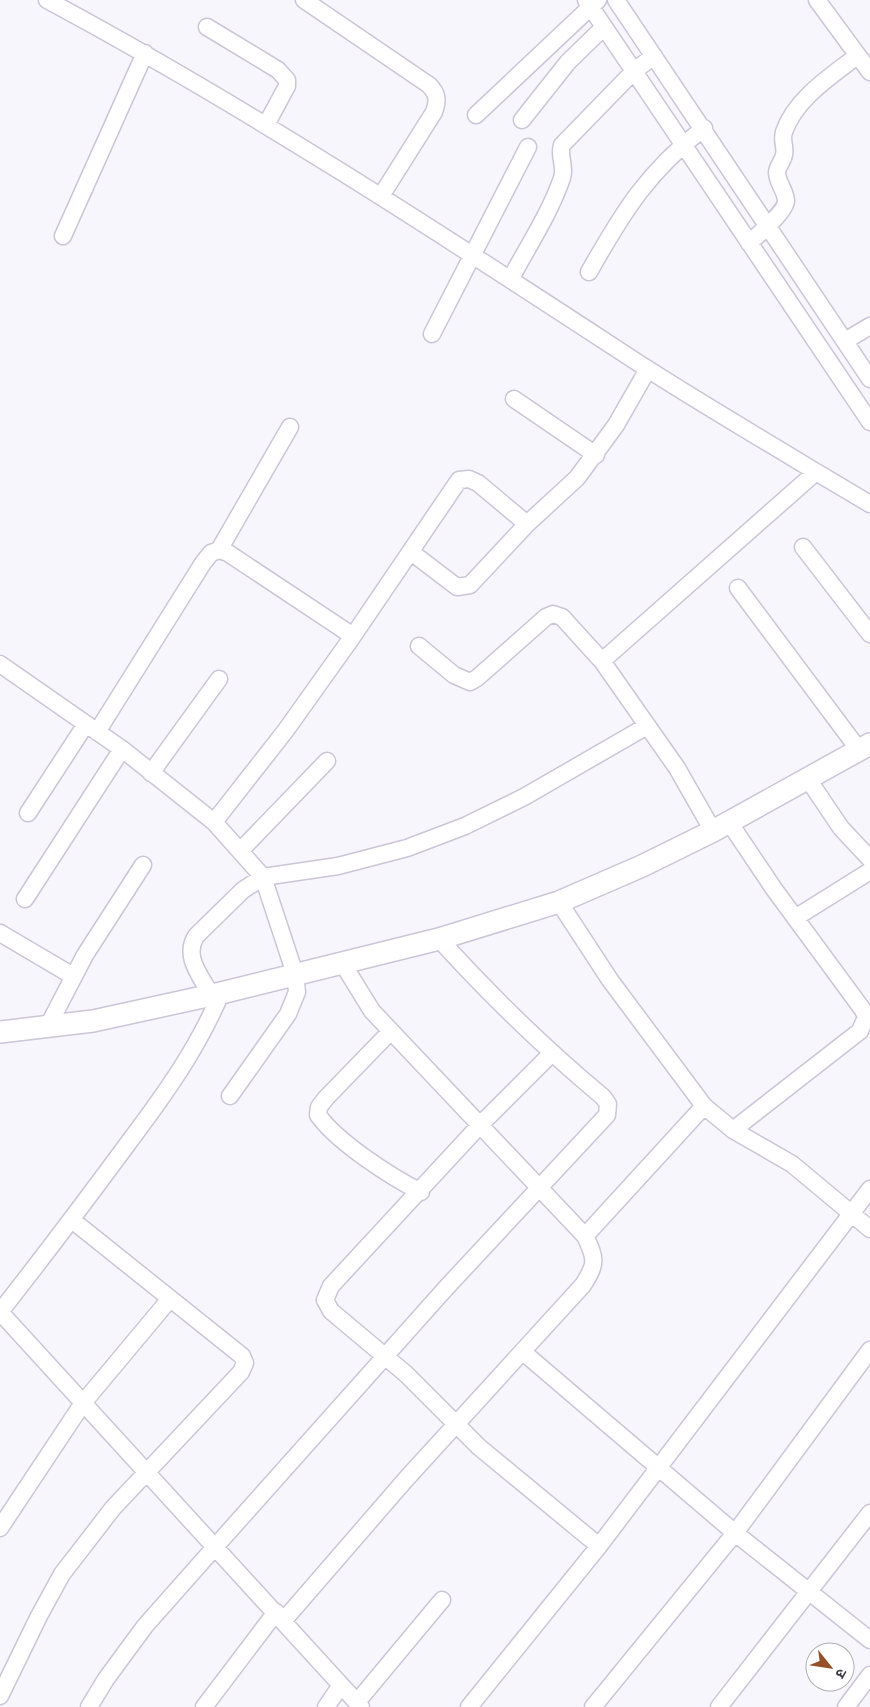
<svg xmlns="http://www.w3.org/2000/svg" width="870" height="1707" font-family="'DM Sans','Noto Sans Devanagari',sans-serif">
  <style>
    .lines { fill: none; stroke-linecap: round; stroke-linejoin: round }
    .minor-casing { stroke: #cbc5d7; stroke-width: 19 }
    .tertiary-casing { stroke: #cbc5d7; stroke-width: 24 }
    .minor { stroke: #fff; stroke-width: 16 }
    .tertiary { stroke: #fff; stroke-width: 21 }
  </style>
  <rect width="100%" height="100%" fill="#f8f6fd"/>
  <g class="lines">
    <defs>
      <path id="minor" d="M47,0C254,111 450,240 646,368C702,404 759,437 816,472
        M304,0L429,85C438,94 438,101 434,112L381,196
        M586,0L870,422
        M616,0L870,379
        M817,0L870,72
        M207,27L278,70L287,80V86L266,125
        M476,115L598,0
        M522,120L568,62L604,27
        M63,236L145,53
        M749,243C757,236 786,211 786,201C786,191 777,183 777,172C778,165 783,161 784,155C786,147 781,140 784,132C795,99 831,76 857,56
        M589,272C623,212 648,171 704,128
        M511,278C528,246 550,213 562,178C566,166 558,156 562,145L634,71L654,56
        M432,334L528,147
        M845,341L870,326
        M514,399L596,455
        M803,547L870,634
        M219,550L290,427
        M411,552L457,587L470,585L527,524L577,478L616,425L648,369
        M738,588L859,750
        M419,646L454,675L470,682L477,678L546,617L553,614L562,617L602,661L677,768L713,831
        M602,661L816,472L870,504
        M0,664L122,749L214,822L263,877L295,974L297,992L288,1014L230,1096
        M97,732L203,563L211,553L219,550L228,553L353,636
        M151,773L219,679
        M808,779L841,828L870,859
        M28,813L86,724
        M214,822L286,730L353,636L459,480L469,479L478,483L527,524
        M729,822L774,889L863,1010L866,1017L860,1031L733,1130
        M241,850L327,761
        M25,899L122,749
        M559,902L610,980L704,1106L733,1130L792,1164L870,1229
        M795,918L870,871
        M0,933L73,976
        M211,995C201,976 183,957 196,936L243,890L263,877L338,866L407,848L465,826L524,797L647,726
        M48,1026L85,955L143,865
        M391,1031L326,1098L319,1107L318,1115C337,1142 391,1177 421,1192
        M551,1054L480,1125L331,1286L325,1300L331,1311L406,1374L479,1447L599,1546
        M585,1236L704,1106
        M0,1312L361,1707
        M0,1312C44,1256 87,1199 129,1142C165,1094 198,1048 221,993
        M523,1352L735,1533L870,1640
        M0,1528L83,1403L169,1300
        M284,1620L407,1478L583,1285C597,1263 596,1259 585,1236L372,1011L343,964
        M0,1696L39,1616L62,1574L113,1508L241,1372L245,1363L242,1356L72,1220
        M357,1702L442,1600
        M89,1707L106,1679L145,1626L215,1547L446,1288L607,1115L608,1104L603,1097C544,1048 491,996 439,939
        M204,1707L276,1612
        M326,1707L341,1685
        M469,1707L599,1546L870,1189
        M593,1707L735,1533L870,1350
        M719,1707L870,1513
        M846,1707L870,1675"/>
      <path id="tertiary" d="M0,1032L93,1021L221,993L439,939L559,902L642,866L713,831L870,744"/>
    </defs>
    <!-- minor casing -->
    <use href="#minor" class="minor-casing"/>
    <!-- tertiary casing -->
    <use href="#tertiary" class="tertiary-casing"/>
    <!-- minor -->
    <use href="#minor" class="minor"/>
    <!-- tertiary -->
    <use href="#tertiary" class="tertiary"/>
  </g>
  <!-- north arrow -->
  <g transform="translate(830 1667) rotate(120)"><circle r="24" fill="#ffffff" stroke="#b1b1b3"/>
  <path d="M0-4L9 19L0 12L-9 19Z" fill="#965027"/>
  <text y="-8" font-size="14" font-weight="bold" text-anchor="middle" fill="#3d3b42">उ</text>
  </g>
</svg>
